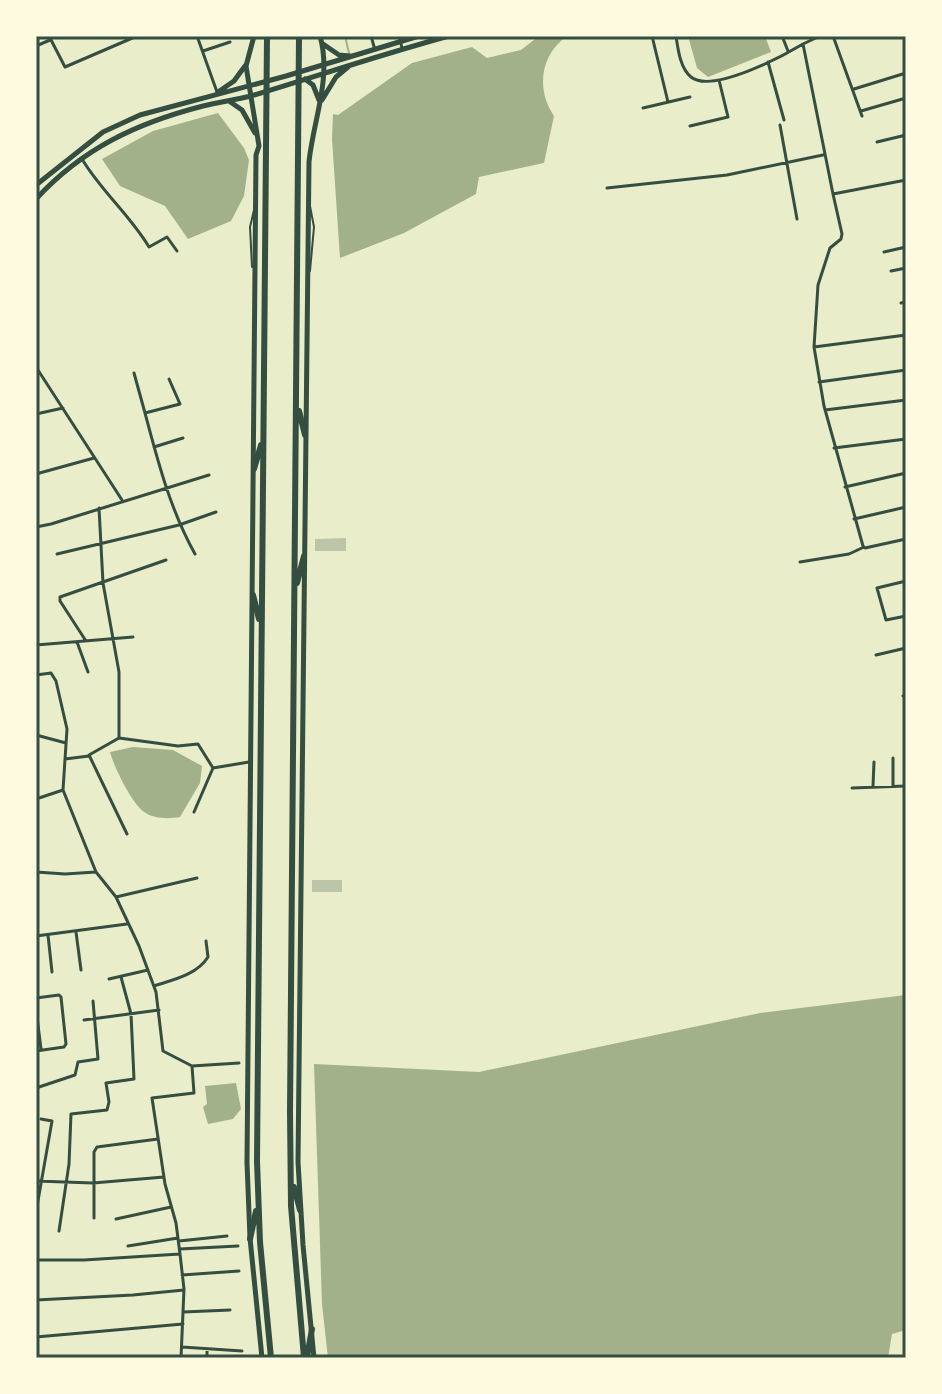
<svg xmlns="http://www.w3.org/2000/svg" width="942" height="1394" font-family="'Libre Baskerville',serif">
  <style>
    .water { fill: #a3b18a }
    .lines { fill: none; stroke-linecap: round; stroke-linejoin: round }
    .stream { stroke: #a3b18a; stroke-width: 2 }
    .building { fill: #bcc5a7 }
    .service { stroke: #344e41; stroke-width: 2 }
    .minor { stroke: #344e41; stroke-width: 3 }
    .primary { stroke: #344e41; stroke-width: 5 }
    .motorway { stroke: #344e41; stroke-width: 6 }
    .neatline { fill: none; stroke: #344e41; stroke-width: 3 }
  </style>
  <rect width="100%" height="100%" fill="#e9edc9"/>
  <!-- water -->
  <path class="water" d="M539,36H567C540,55 536,90 554,116L544,163L479,177L476,194L404,233L340,258L332,139L333,114L338,115L412,63L472,47L487,58L521,50Z
    M688,36H765L771,52L708,77L697,68Z
    M218,113L244,148L249,160L244,196L231,221L188,239L165,206L120,186L102,159L153,131Z
    M133,747L173,750L202,766L200,783L180,817C169,819 154,819 144,812C131,802 114,767 110,752Z
    M906,995V1330L892,1334L888,1358H328L322,1304L314,1064L479,1072L760,1013Z
    M236,1083L241,1109L233,1119L208,1124L203,1107L207,1104L205,1086Z"/>
  <g class="lines">
    <!-- stream -->
    <path class="stream" d="M345,36L349,53"/>
  </g>
  <!-- building -->
  <path class="building" d="M346,538V551H315V539Z
    M312,880H342V892H312Z"/>
  <g class="lines">
    <!-- service -->
    <path class="service" d="M252,267L250,227L254,210
      M310,271L314,227L310,206"/>
    <!-- minor -->
    <path class="minor" d="M49,36L65,67L137,36
      M197,36L217,92
      M371,36L375,50
      M399,36L402,48
      M652,36L668,102
      M676,36C678,49 680,68 691,77C712,94 783,56 803,44L833,194L906,180
      M782,36L788,51
      M833,36L862,116
      M803,44L820,36
      M36,46L50,40
      M203,51L230,42
      M768,62L784,120
      M854,89L906,73
      M643,108L690,97
      M861,111L906,98
      M780,125L797,219
      M690,126L728,117L719,80
      M877,142L906,135
      M82,159C101,191 130,215 149,247L167,237L177,251
      M607,188L727,175L823,155
      M833,194L842,234L841,239L830,248L818,285L814,347L824,406L863,546L865,548L906,539
      M884,252L906,247
      M891,271L906,268
      M901,303L906,302
      M814,347L906,335
      M36,367L122,500
      M134,373L145,413
      M169,379L180,404L145,413C158,462 170,509 195,554
      M819,382L906,370
      M825,410L906,400
      M36,414L63,408
      M154,447L183,438
      M834,448L906,439
      M36,474L94,458
      M845,487L906,473
      M99,508L103,583L119,672V738L89,755L127,834
      M854,519L906,507
      M36,527L51,524L209,475
      M57,554L179,525L216,512
      M800,562L849,554L864,547
      M906,581L877,588L886,620L906,616
      M86,641L60,601V597L166,560
      M77,642L88,672
      M36,645L133,637
      M876,655L906,648
      M36,675L51,673L56,681L67,729L63,790L96,872L116,897L139,946L156,992L163,1051L192,1066L239,1063
      M903,696L906,695
      M36,735L66,743
      M119,738L178,746L198,744L213,768
      M893,758V786
      M65,759L89,756
      M213,768L249,762
      M873,786L874,762
      M852,788L906,786
      M36,799L63,790
      M194,812L213,768
      M36,872L65,874L96,872
      M116,897L197,878
      M76,932L81,970
      M48,935L52,972
      M36,936L127,924
      M109,979L148,970
      M154,986C172,980 197,975 208,957L206,941
      M36,998L59,995L61,997L66,1044L64,1047L36,1051
      M36,1009L41,1049
      M84,1020L159,1010
      M36,1088L75,1075L78,1062L98,1059L93,1001
      M36,1181L93,1183L164,1177
      M36,1212L52,1121L41,1119
      M94,1218V1152L97,1147L158,1139
      M116,1219L171,1207
      M59,1231L69,1164L71,1114L107,1110L109,1102L106,1083L134,1079L131,1014L121,977
      M179,1241L227,1236
      M128,1246L178,1238
      M180,1249L238,1246
      M36,1260H84L180,1254
      M182,1275L239,1271
      M36,1300L133,1295L184,1290
      M183,1312L230,1310
      M36,1337L183,1324
      M182,1347L242,1351
      M181,1358L184,1289L180,1254L176,1223L165,1184L152,1098L194,1093L192,1066
      M207,1358V1349"/>
    <!-- primary -->
    <path class="primary" d="M254,36L246,66L259,146L256,155L247,1163L250,1238L262,1358
      M323,44L339,55L350,56
      M305,79L313,85L319,100
      M218,92L234,81L245,66
      M322,100L336,77L348,67
      M229,101L242,110L255,133
      M36,185L103,132L140,115L286,76L419,36
      M36,199C83,148 137,123 203,106C219,102 235,100 251,96C317,76 383,54 449,36
      M314,1358L303,1245L298,1162L309,162C313,121 332,78 320,36"/>
    <!-- motorway -->
    <path class="motorway" d="M267,36L257,1161L260,1242L271,1358
      M299,36L290,1112L291,1206L304,1358
      M299,411L305,435
      M254,469L261,445
      M297,583L304,556
      M253,595L259,619
      M294,1187L300,1210
      M250,1239L256,1211
      M307,1357L312,1329"/>
  </g>
  <!-- border -->
  <rect width="942" height="1394" fill="none" stroke="#fefae0" stroke-width="76"/>
  <rect x="38" y="38" width="866" height="1318" class="neatline"/>
</svg>
